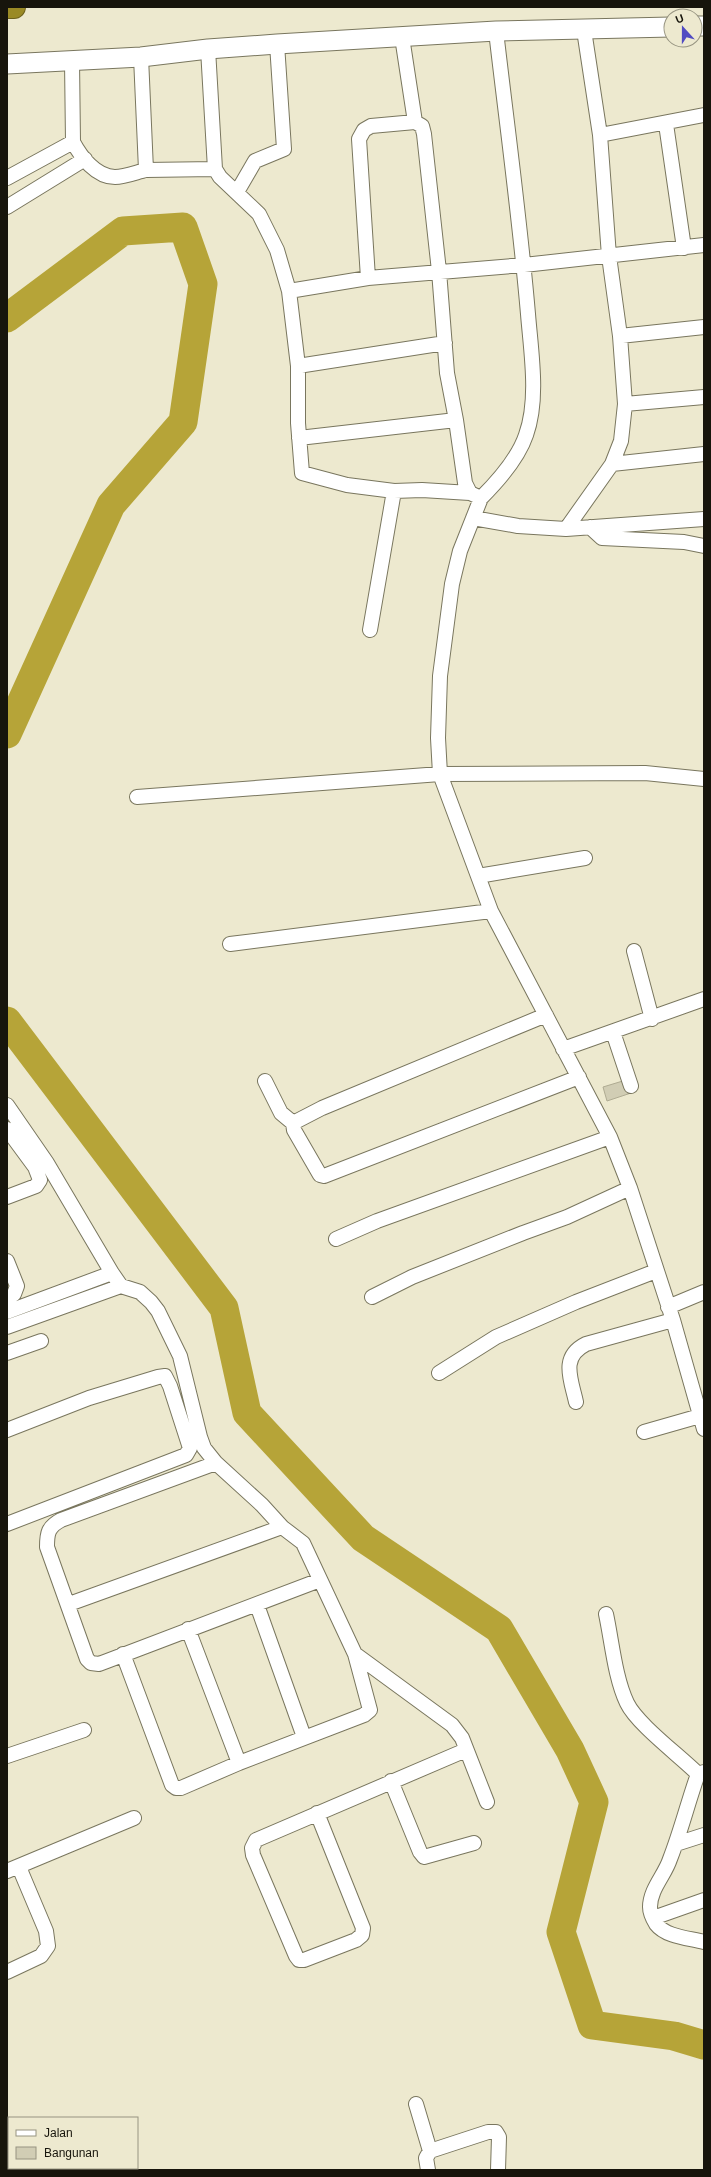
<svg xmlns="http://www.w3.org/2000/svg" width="711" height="2177" font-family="Arial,sans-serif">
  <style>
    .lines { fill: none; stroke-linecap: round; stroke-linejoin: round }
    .river { stroke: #b6a438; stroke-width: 29 }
    .building { fill: #d1cdb4; stroke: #afab92 }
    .street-casing { stroke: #79765e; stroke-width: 16 }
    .secondary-casing { stroke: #79765e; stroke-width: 21 }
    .highway-casing { stroke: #6c611c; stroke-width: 24 }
    .street { stroke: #fff; stroke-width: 14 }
    .secondary { stroke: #fff; stroke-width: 19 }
    .highway { stroke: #9a8a25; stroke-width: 22 }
  </style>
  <rect width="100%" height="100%" fill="#ede9cf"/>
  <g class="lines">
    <!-- river -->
    <path class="river" d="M7,318L123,231L183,227L203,284L183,422L111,505L7,734
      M7,1021L224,1308L247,1413L363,1538L499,1629L570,1750L594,1802L561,1932L592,2025L674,2036L704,2045"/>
  </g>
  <!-- building -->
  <path class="building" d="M626,1080L631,1093L607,1101L603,1087Z"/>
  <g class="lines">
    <defs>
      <path id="street" d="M402,37L415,122
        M208,49L215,169L220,177L259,214L277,250L289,291L298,366V423L302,473L347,485L394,491
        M141,57L146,170L215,169
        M72,61L73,142C81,157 96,177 115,177C125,177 137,172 146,170
        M666,124L684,248
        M600,135L704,115
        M7,178L73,142
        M237,192L255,161L284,149L277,44
        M7,207L85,159
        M368,278L359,139L364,130L371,126L415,122L422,126L424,134L439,271L447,373L456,420L465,483L470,493L481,498L460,551L452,584L440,676L438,738L440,774L491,911L610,1137L630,1188L673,1320L704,1429
        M289,291L368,278L524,265L704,245
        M620,336L704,327
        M298,366L445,343
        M625,404L704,397
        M299,438L456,420
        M612,464L704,454
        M481,498C498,481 518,459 526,435C539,399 531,352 528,314C520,220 507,126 496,31
        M473,518L518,526L566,529L704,519
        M590,527L602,538L684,542L704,546
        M566,529L612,464L621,441L625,404L620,336L609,256L600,135L584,30
        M370,630L394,491L422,490L470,493
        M137,797L440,774L645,773L704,779
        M478,876L585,858
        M230,944L491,911
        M634,951L652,1019
        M613,1032L631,1086
        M563,1049L704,999
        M265,1081L281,1113L293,1123L322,1108L546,1015
        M7,1105L47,1163L112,1273L121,1286L140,1292L151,1302L158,1311L180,1356L200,1437L204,1448L216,1463L262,1505L282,1527L303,1543L355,1654L370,1710L364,1715L239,1763L181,1788H176L172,1785L123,1654
        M293,1123L294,1130L320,1175L324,1176L579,1077
        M7,1129L35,1167L40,1180L36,1186L7,1197
        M336,1239L377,1221L610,1137
        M7,1261L17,1286L14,1294L7,1299
        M372,1297L412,1277L523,1233L567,1217L630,1188
        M668,1307L704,1292
        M7,1312L112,1273
        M7,1327L121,1286
        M7,1353L41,1341
        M439,1373L496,1337L576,1302L656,1271
        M576,1402C571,1379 560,1357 586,1344L673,1320
        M7,1430L89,1398L158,1377L165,1376L170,1386L190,1448L186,1455L7,1524
        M644,1432L700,1416
        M216,1463L61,1520C48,1527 47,1533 47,1547L87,1659L91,1663L99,1664L107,1661L320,1580
        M69,1604L282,1527
        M257,1605L304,1737
        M606,1614C612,1642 615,1678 627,1703C637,1724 680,1756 698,1774L704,1772
        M188,1629L239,1763
        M355,1654L452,1725L462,1738L487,1802
        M7,1756L84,1730
        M698,1774C688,1802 681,1831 670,1859C665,1875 650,1889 650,1907C650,1912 653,1919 656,1924C666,1937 689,1938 704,1942
        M391,1781L420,1852L424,1857L474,1843
        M317,1813L363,1928L362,1935L356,1940L304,1960H299L296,1956L253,1855L252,1848L256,1840L466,1750
        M676,1844L704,1835
        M7,1871L134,1818
        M653,1918L704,1900
        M7,1972L41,1956L48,1946L46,1931L19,1867
        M416,2104L430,2151
        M428,2170L426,2158L430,2151L488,2132H496L499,2137L498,2170"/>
      <path id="secondary" d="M695,26H704
        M7,64L141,57L208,49L277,44L496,31L671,27"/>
      <path id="highway" d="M7,7H14"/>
    </defs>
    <!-- street casing -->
    <use href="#street" class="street-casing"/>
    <!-- secondary casing -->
    <use href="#secondary" class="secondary-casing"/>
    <!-- highway casing -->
    <use href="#highway" class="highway-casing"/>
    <!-- street -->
    <use href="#street" class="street"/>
    <!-- secondary -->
    <use href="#secondary" class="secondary"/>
    <!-- highway -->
    <use href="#highway" class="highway"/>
  </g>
  <!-- border -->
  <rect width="711" height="2177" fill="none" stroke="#17150c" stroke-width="16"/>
  <!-- legend -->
  <rect x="8" y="2117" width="130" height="52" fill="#ede9cf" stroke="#979481"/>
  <rect x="16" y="2130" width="20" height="6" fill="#ffffff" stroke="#979481"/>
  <text x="44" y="2137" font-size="12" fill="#17150c">Jalan</text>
  <rect x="16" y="2147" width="20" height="12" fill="#d1cdb4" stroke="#979481"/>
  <text x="44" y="2157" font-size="12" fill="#17150c">Bangunan</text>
  <!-- north arrow -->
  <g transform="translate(683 28) rotate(339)"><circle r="19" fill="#ede9cf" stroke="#979481"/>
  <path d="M0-3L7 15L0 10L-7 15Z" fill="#514bc2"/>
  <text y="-6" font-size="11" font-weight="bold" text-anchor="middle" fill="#17150c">U</text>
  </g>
</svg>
